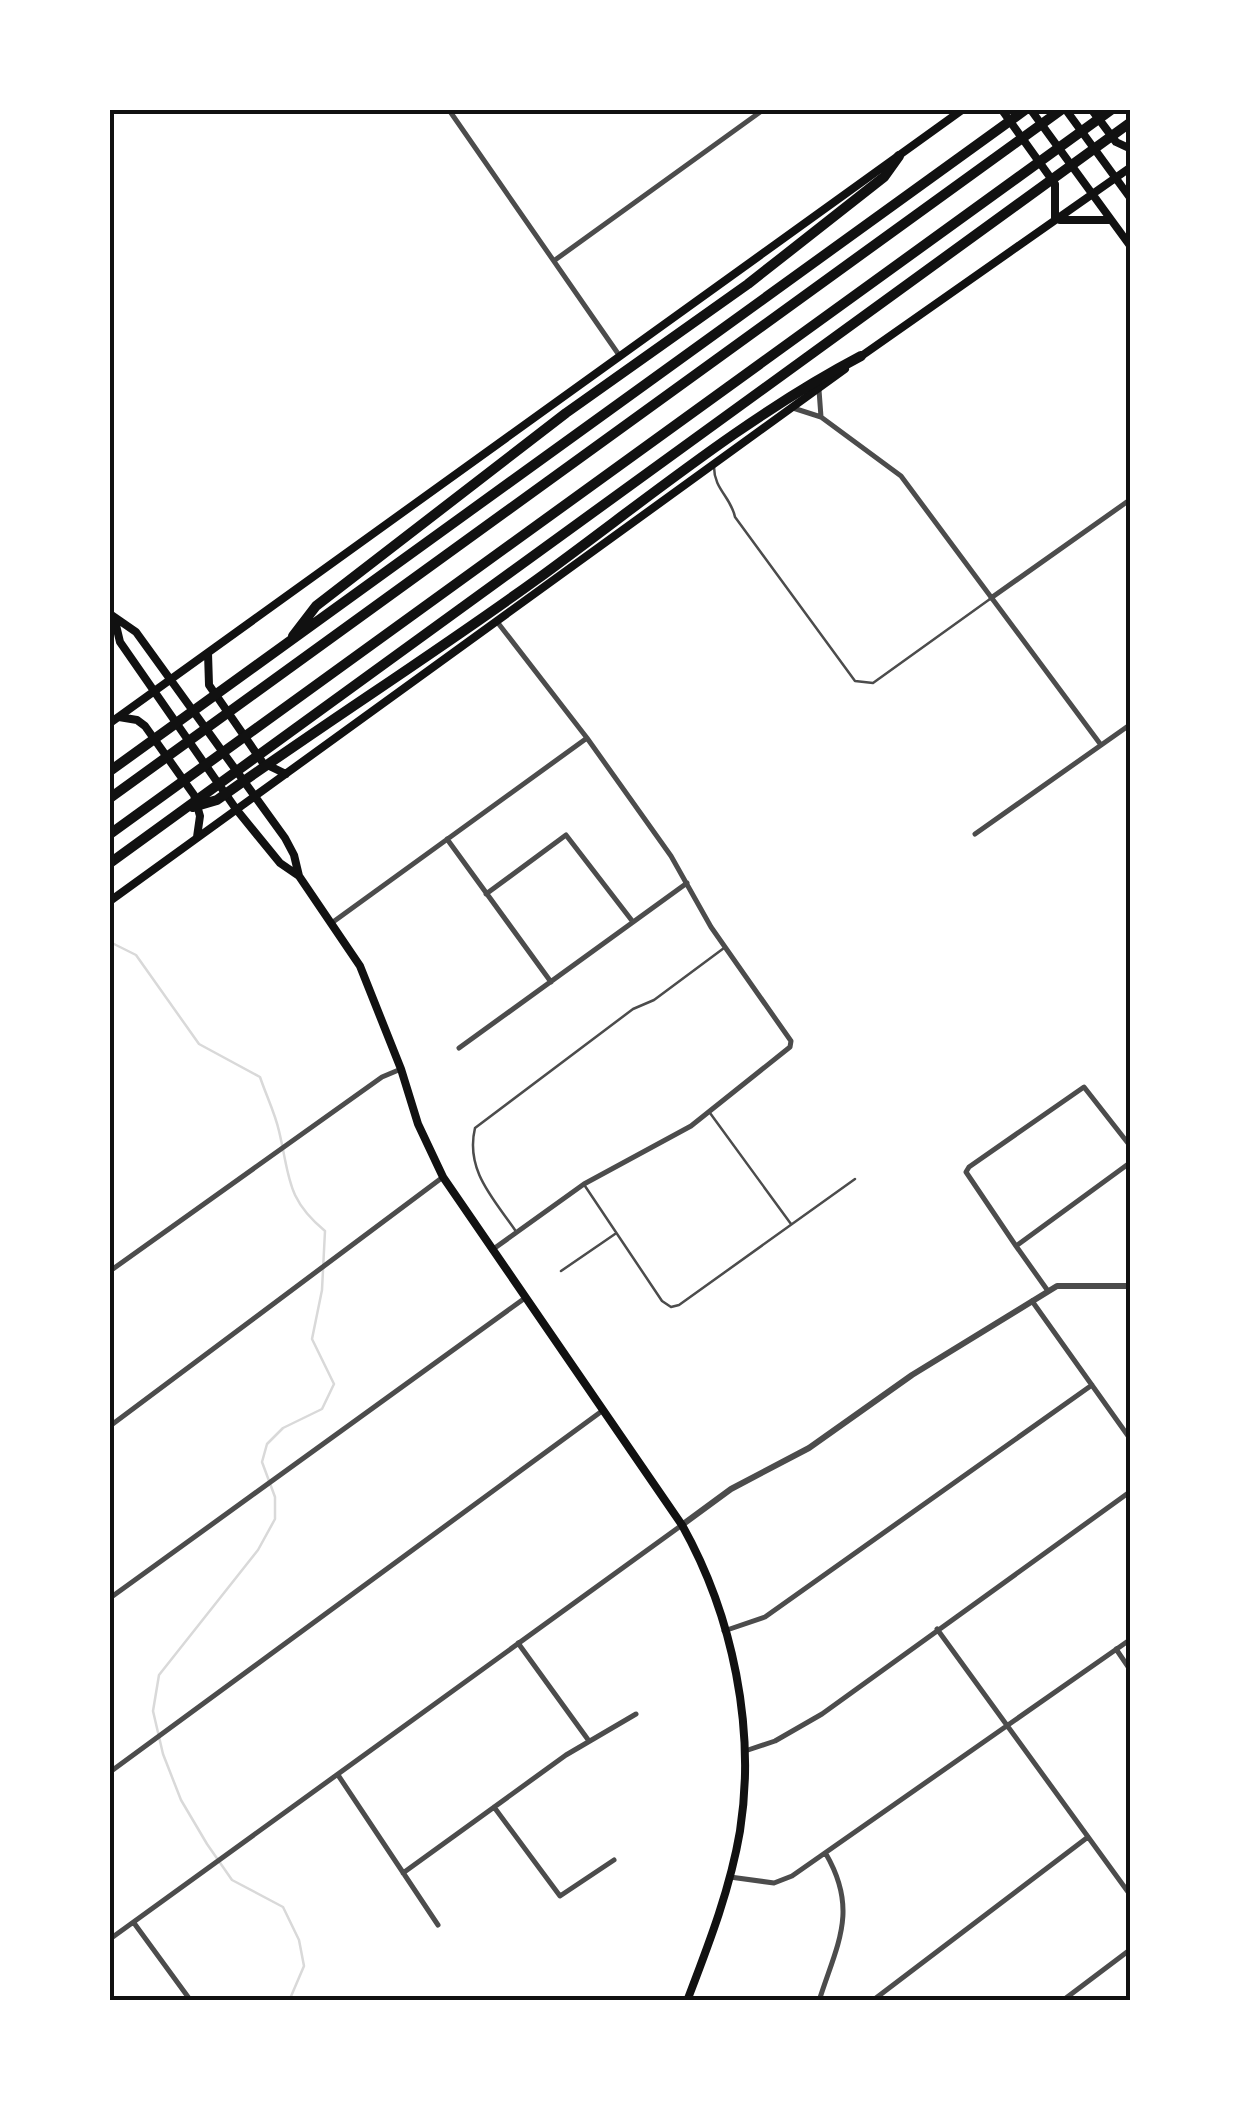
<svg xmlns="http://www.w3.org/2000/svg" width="1241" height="2111" font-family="'Noto Sans',sans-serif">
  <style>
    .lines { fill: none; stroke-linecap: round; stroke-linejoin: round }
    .stream { stroke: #d9d9d9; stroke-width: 2.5 }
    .service { stroke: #4c4c4c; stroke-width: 2.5 }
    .minor { stroke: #4c4c4c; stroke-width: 5 }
    .tertiary { stroke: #4c4c4c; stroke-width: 6 }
    .secondary { stroke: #111; stroke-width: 8 }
    .motorway { stroke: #111; stroke-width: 10 }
    .neatline { fill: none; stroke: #111; stroke-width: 4 }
  </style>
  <rect width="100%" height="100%" fill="#fff"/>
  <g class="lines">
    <!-- stream -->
    <path class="stream" d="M110,942L136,955L199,1044L260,1077C266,1095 275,1113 279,1131C290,1177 286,1199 325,1231L322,1290L312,1339L334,1384L322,1409L283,1428L267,1444L262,1462L275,1497V1519L258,1550L159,1675L153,1711L163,1754L181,1800L207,1844L232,1880L283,1907L299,1940L304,1966L289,2001"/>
    <!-- service -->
    <path class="service" d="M714,467C714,489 731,497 735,517L855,681L873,683L990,599
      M710,1113L791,1224
      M585,1186L662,1301L671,1307L679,1305L855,1179
      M515,1230C493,1198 465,1170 475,1128L633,1009L654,1000L724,948
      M561,1271L615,1234"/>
    <!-- minor -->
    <path class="minor" d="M449,110L619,355
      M555,260L763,110
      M819,390L821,417
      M793,408L821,417L901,476L1101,745
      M991,598L1131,499
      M975,834L1131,724
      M447,839L551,982
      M486,894L566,835L633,922
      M333,922L587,738
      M459,1048L687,883
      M1131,1147L1084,1087L969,1167L966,1172L1016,1246L1131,1162
      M1016,1246L1048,1291
      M492,1250L584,1184L691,1126L790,1047L791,1041L711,927L671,856L587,738L498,623
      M110,1271L382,1077L401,1069
      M1032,1301L1131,1440
      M110,1426L443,1177
      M110,1598L525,1298
      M937,1629L1131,1896
      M724,1631L765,1617L1092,1385
      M518,1643L589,1741
      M1116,1649L1131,1671
      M745,1751L775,1741L822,1714L1131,1491
      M110,1772L602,1411
      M338,1775L438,1925
      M494,1807L560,1896L614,1860
      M403,1873L566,1755L636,1714
      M730,1877L774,1883L792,1876L1131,1639
      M134,1923L191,2001
      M110,1939L682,1525
      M819,2001C837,1944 859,1911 826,1854
      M872,2001L1088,1837
      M1062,2001L1131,1949"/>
    <!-- tertiary -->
    <path class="tertiary" d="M682,1525L731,1489L809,1448L912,1375L1057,1286H1131"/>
    <!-- secondary -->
    <path class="secondary" d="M1002,110L1055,184V220
      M1031,110L1131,247
      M1066,110L1131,199
      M1092,110L1116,142L1131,149
      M1060,220H1110
      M860,357L1131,167
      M110,614L136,632L285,838L294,855L299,876
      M115,621L120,642L236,809L280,863L299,876L360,966L401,1069L418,1124L443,1177L682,1525C733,1616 756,1729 740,1831C730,1890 708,1946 687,2001
      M208,653L209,685L263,763L286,774
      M119,717L137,720L145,726L194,795L200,816L197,837
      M110,723L962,110
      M110,901L845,369"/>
    <!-- motorway -->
    <path class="motorway" d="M293,636L316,606L566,413L748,284L884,177L899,156
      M110,771L1025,110
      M110,798L1061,110
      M193,807L217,800C322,725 431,656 536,580C642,503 745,417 861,356
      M110,834L1111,110
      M110,863L1131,122"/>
  </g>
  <!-- border -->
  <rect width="1241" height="2111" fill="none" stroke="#ffffff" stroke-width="225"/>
  <rect x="112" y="112" width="1016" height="1886" class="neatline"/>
</svg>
